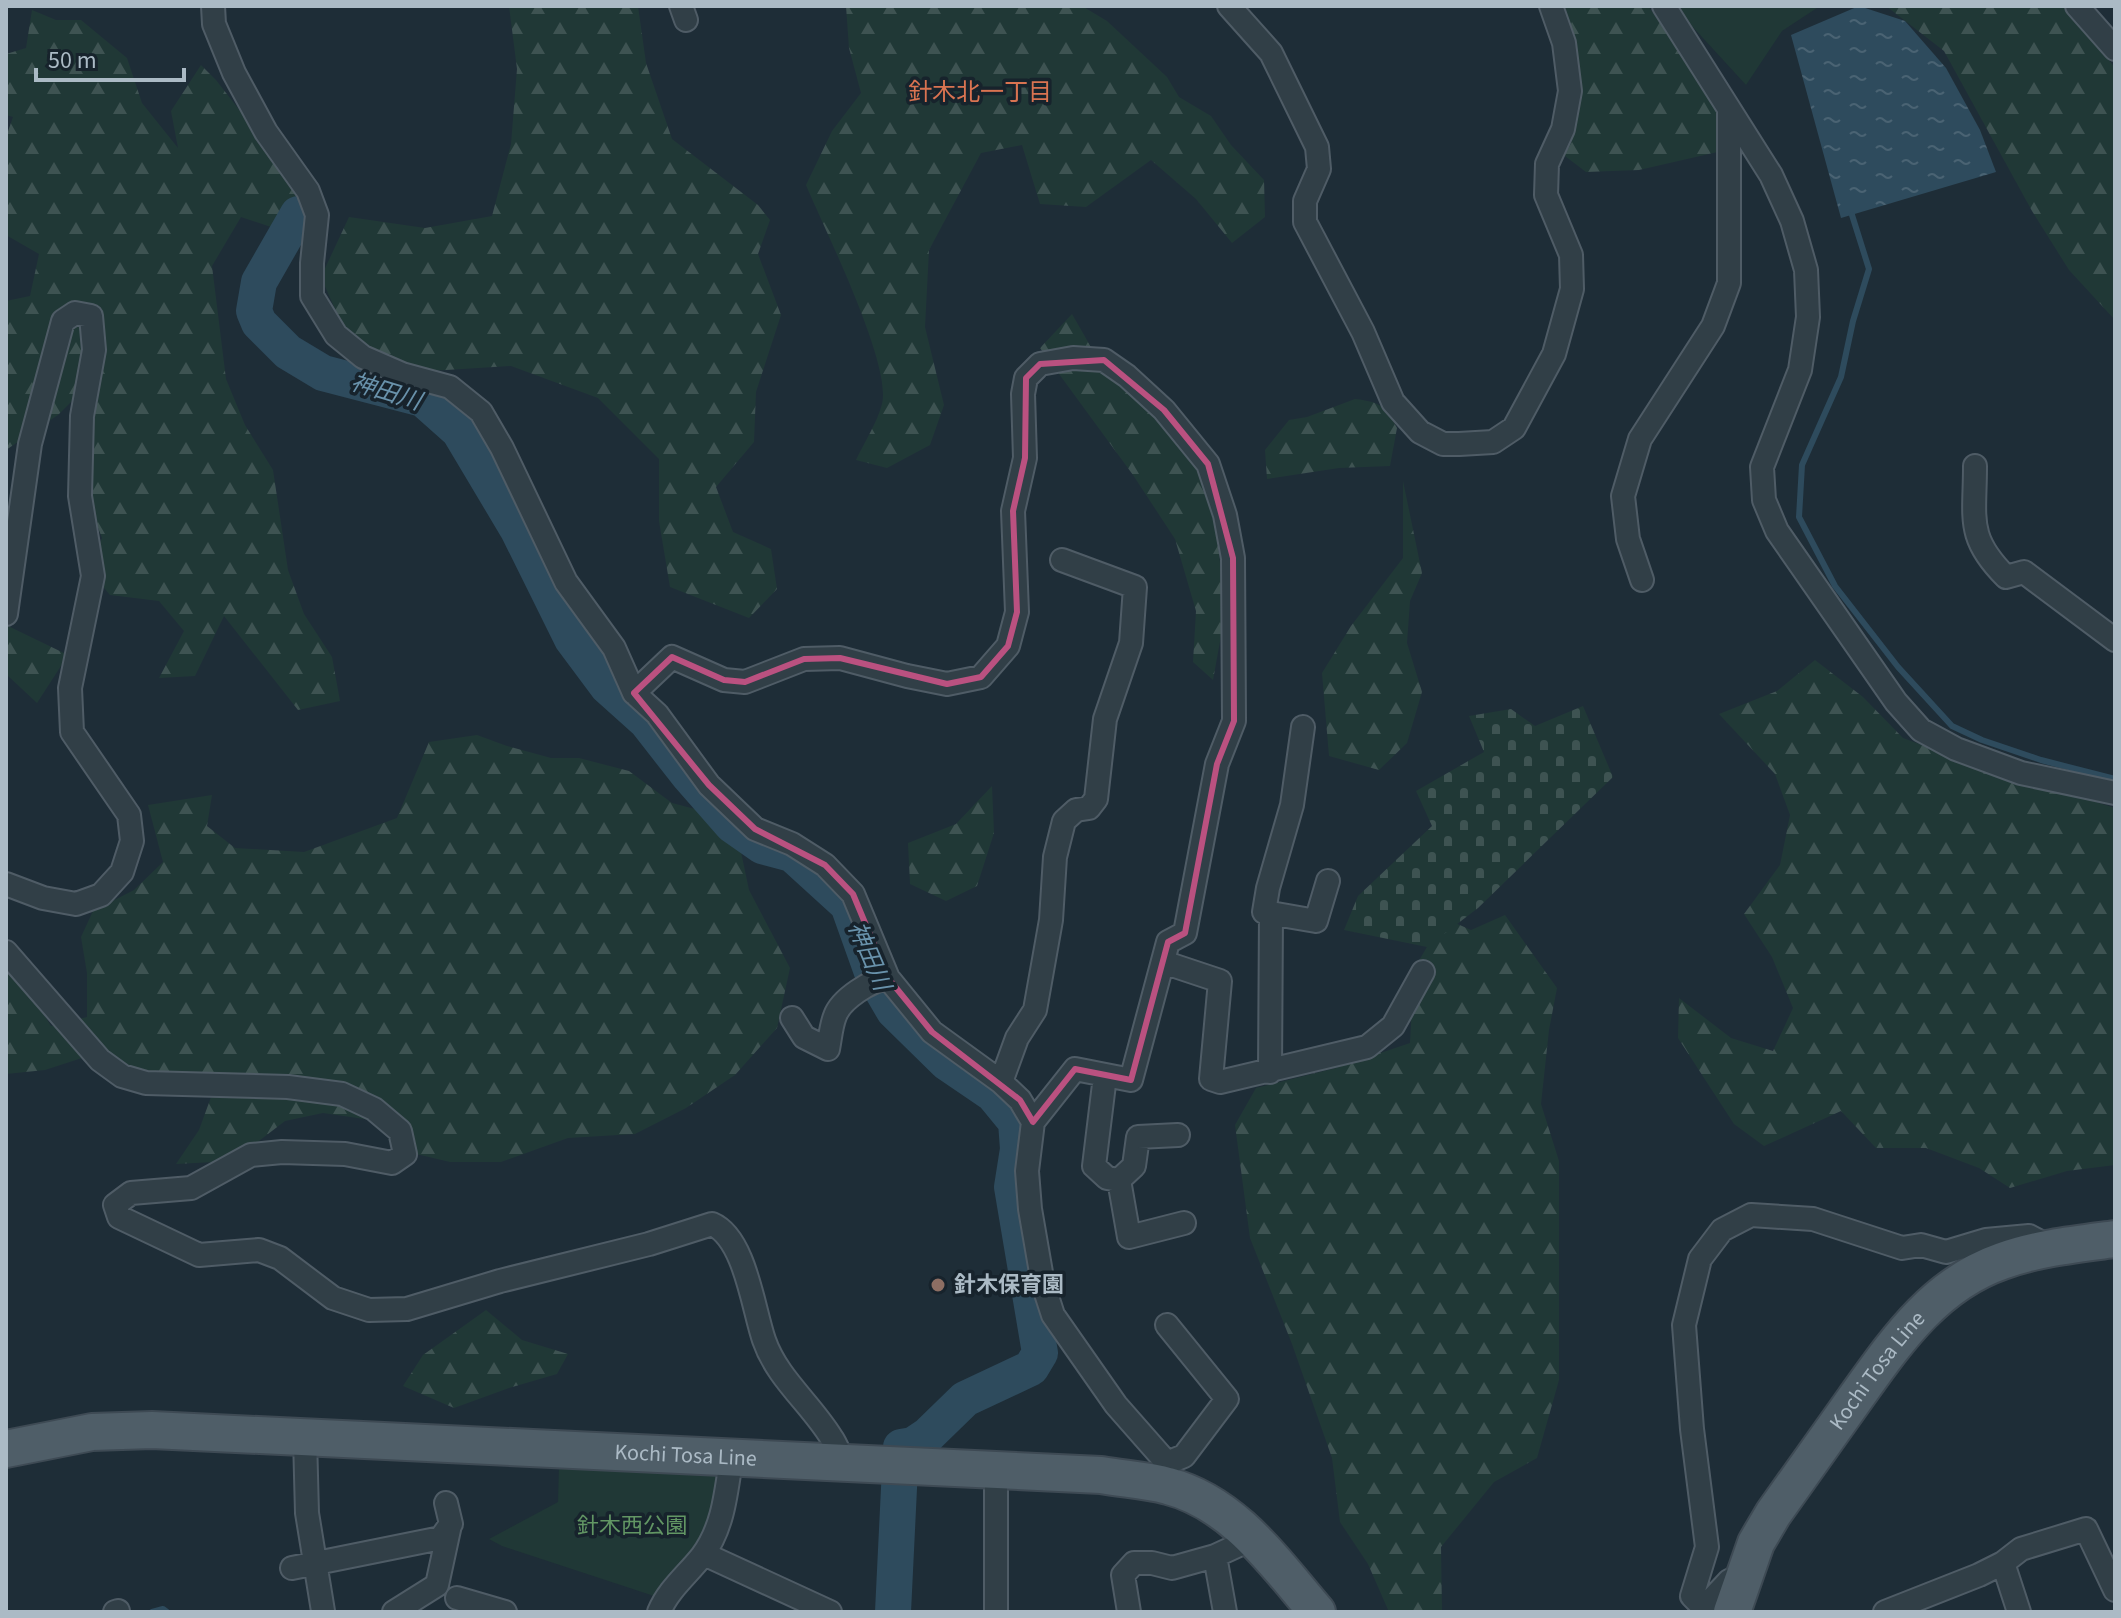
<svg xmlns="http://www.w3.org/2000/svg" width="2121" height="1618" font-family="'Source Sans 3','Noto Sans JP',sans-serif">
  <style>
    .green { fill: #203836 }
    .forest { fill: url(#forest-firs) }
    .cemetery { fill: url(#cemetery-stones) }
    .water { fill: url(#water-ripples) }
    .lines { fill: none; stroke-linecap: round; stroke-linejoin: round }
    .stream { stroke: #2e4b5d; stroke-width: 6 }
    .river { stroke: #2e4b5d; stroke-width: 36 }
    .minor-casing { stroke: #4f5c66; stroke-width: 26 }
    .primary-casing { stroke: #3e4a54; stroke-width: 40 }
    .minor { stroke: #313f47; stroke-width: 22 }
    .primary { stroke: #4f5e68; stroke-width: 36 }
    .marked { fill: none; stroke: #ba5180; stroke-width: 6; stroke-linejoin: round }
    .education-dot { fill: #8d6e63; stroke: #17232c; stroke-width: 3 }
    .labels { text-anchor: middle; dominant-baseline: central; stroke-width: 7; stroke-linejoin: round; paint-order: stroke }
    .poi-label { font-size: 22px; font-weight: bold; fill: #abbac5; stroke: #17232c; text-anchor: start }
    .street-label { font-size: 22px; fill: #abbac5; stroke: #17232c }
    .park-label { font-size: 22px; fill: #629664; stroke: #17232c }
    .neighbourhood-label { font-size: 24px; fill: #d97351; stroke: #17232c }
    .water-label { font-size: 24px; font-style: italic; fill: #6992ab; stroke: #17232c }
  </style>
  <defs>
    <pattern id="forest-firs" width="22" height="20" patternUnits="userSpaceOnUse" patternTransform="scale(2)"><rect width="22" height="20" fill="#203836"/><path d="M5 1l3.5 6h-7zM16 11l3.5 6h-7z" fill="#3e5352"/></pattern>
    <pattern id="cemetery-stones" width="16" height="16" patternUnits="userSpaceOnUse" patternTransform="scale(2)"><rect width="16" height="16" fill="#203836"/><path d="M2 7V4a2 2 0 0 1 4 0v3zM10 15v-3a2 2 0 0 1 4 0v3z" fill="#3e5352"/></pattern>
    <pattern id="water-ripples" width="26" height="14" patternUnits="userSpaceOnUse" patternTransform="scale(2)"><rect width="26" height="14" fill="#2e4b5d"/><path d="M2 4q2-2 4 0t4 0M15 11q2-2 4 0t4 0" fill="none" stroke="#4a6373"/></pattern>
  </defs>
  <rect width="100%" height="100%" fill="#1e2d37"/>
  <!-- green -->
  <path class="green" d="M1679,6H1820L1782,31L1746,85L1691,25Z
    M559,1465L721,1469L718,1512L692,1554L654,1596L502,1546L489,1539L558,1502Z"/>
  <!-- forest -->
  <path class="forest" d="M509,6H638L646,63L672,139L758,205L770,220L758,254L781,315L756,392L754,442L716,487L733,532L771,549L777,589L749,618L670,587L659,521V459L598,398L511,366L414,372L345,332L321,277L349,217L425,228L492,216L511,144L517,69Z
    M846,6H1082L1107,21L1167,77L1179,97L1211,116L1231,145L1264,180L1265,217L1232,243L1196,199L1151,160L1086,207L1040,204L1022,145L981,153L929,250L925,327L944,405L930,445L887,468L856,460C864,443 877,423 882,404C892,364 824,228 806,185L832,131L861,93L849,48Z
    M1562,6H1648L1687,62L1719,116L1722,151L1639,170L1586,172L1561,153C1584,93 1585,67 1562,6Z
    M1886,6H2068L2115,68V320L2069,270L2032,211L1944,51Z
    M32,10L56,20H81L127,58L142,103L178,148L171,111L201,65L216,80L300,188L286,232L241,217L212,266L226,379L245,425L273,470L288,570L304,614L332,657L340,701L298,710L224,616L195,676L159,678L184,631L159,601L110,595L89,570L102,538L89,504L72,401L58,415L6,450V301L30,296L39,254L6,235V137L13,117L6,115V54L26,48Z
    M1072,314L1099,361L1158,414L1197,467L1217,533L1225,614L1213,680L1193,662L1196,611L1175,539L1133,475L1040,348Z
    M1355,399C1381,402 1385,406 1397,428L1390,466L1339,468L1267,479L1265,450L1289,420L1307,417Z
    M1403,481L1422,573L1410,601L1407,643L1422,692L1407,743L1379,770L1329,756L1322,673L1351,626L1403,558Z
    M6,625L68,655L37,703L6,674Z
    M1815,660L1863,697L1903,738L1976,765L2115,808V1165L2067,1171L2010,1188L1979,1168L1926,1148H1876L1841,1111L1764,1146L1734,1124L1678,1038L1679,998L1731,1038L1773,1051L1793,1008L1772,957L1744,914L1780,865L1790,815L1775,774L1719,714L1777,691Z
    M477,735L507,746L551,758H579L629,771L672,803L695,809L737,833L749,890L790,968L777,1028L735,1075L686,1108L635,1134L568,1138L501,1162H450L412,1153L378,1121L323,1113L285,1121L233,1161L176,1164L199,1130L218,1078L163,1089L85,1057L45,1070L6,1074V962H11L51,1026L87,1017V973L81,937L93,911L134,890L163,862L148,805L212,795L207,826L235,848L304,852L397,818L429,742Z
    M992,786L994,833L977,886L946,901L910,884L908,843L956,824Z
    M1505,915L1557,988L1549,1030L1541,1104L1559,1161V1380L1537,1458L1494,1482L1441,1547L1442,1612H1389L1368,1564L1340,1522L1332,1458L1292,1344L1250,1238L1235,1125L1256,1088L1336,1068L1410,1043L1414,969L1444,918L1471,930Z
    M486,1310L522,1340L568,1354L557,1374L509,1388L454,1408L403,1386L423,1355Z"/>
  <!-- cemetery -->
  <path class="cemetery" d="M1583,706L1613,777L1478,908L1427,947L1344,930L1358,896L1432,826L1416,791L1484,752L1469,716L1511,709L1535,726Z"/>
  <!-- water -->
  <path class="water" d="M1859,6L1905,21L1946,68L1980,130L1996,172L1841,218L1791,35Z"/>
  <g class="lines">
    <!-- stream -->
    <path class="stream" d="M1852,215L1869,269L1853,321L1841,377L1802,465L1799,517L1835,586L1898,667L1952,726L1982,740L2041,760L2115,779
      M152,1612L163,1609L167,1612"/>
    <!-- river -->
    <path class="river" d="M298,214L259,282L254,311L259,323L288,352L323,373L423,399L459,431L518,530L572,639L607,686L646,721L689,776L732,825L762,846L792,854L848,905L873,975L894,1011L946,1062L993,1094L1016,1122L1018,1149L1012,1187L1040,1353L1031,1368L965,1399L928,1435L913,1445L901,1447L893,1612"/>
    <defs>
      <path id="minor" d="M213,6L214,24L234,73L266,132L308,191L317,215L312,263V296L336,335L363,357L402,374L450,387L481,412L502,448L566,582L614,648L634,693L657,714L709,785L755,829L792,844L825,865L853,894L888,978L932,1032L1001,1082L1020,1100L1033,1122
        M681,6L686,20
        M1229,6L1271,53L1317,147L1319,169L1305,201V222L1363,332L1393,402L1420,432L1443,444H1459L1493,442L1514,428L1554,354L1572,289L1571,255L1546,195L1547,164L1563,129L1570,91L1564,43L1551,6
        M1664,6L1771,175L1792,221L1806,270L1808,317L1800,370L1762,467L1764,500L1777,531L1896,702L1921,730L1956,749L2021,773L2115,793
        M2077,6L2115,49
        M1975,466C1975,519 1966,537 2006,577L2024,572L2115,640
        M1642,580L1628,539L1623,496L1640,439L1713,326L1729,283V110
        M6,614L30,444L63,321L75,313L91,316L94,350L82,416L80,496L93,576L70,688L72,732L129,815L132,841L122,872L101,895L76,904L43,898L6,884
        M634,693L672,657L724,680L745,682L804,659L840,658L907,676L947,684L981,677L1008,646L1017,612L1013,511L1025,458L1023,394L1026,378L1040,364L1073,358L1104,360L1127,376L1164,410L1208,464L1225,515L1233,558L1234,721L1217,764L1185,933L1168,942L1131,1080L1075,1069L1033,1122L1027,1171L1030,1209L1043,1284L1053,1315L1116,1405L1167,1463L1170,1486
        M1303,727L1292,805L1268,888L1264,912L1316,921L1328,881
        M6,952L100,1060L122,1076L146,1083L288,1087L342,1094L374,1109L400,1131L405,1154L392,1163L345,1154L282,1152L251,1155L191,1188L131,1193L115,1205L119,1217L199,1255L259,1250L280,1258L333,1298L369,1310L407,1309L500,1281L649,1244L712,1224C745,1238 753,1308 764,1340C777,1378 810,1403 831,1437C837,1445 840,1456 845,1465
        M1163,962L1220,981L1211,1079L1220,1082L1367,1047L1393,1026L1423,972
        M792,1018L804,1037L828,1049C830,1039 831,1026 835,1016C841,999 871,980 888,978
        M1270,1072L1271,914
        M1105,1076L1094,1166L1107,1178L1119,1180
        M1001,1082L1017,1038L1035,1010L1051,920L1055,857L1064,821L1076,810L1089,808L1096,799L1105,719L1131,643L1135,587L1062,560
        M1178,1135L1138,1137L1134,1166L1119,1180L1129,1237L1184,1223
        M305,1438L307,1513L323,1611
        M1167,1463L1184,1456L1227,1399L1167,1325
        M996,1471V1612
        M704,1554L830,1612
        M2003,1563L2019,1612
        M292,1568L441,1538L451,1524L446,1503
        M457,1598L505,1612
        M1703,1607L1692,1596L1707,1547L1692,1429L1684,1325L1700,1259L1722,1230L1751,1215L1813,1219L1902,1248L1921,1245L1946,1252L1986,1240L2029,1236L2048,1246
        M115,1612L118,1611
        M394,1612L437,1585L450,1525
        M659,1612C668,1590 687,1575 702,1556C723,1528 726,1494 731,1460
        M1129,1612L1123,1575L1134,1563H1152L1172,1568L1215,1556
        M1225,1612L1215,1556L1254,1538
        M1700,1612L1729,1581L1746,1573
        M1885,1612L1979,1575L2003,1563L2021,1549L2086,1529L2115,1590"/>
      <g id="primary">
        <path id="s1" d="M6,1449L92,1432L152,1430L1101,1475C1123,1479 1147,1480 1168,1486C1234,1503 1275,1563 1317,1612"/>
        <path id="s2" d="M1732,1612L1756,1543L1773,1514C1800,1476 1827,1438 1854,1400C1895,1343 1933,1285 2002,1261C2038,1248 2077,1244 2115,1239"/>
      </g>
    </defs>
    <!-- minor casing -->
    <use href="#minor" class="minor-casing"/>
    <!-- primary casing -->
    <use href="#primary" class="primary-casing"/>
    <!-- minor -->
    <use href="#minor" class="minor"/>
    <!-- primary -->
    <use href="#primary" class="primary"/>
  </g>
  <!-- marked area -->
  <path class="marked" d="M1104,360L1164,410L1208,464L1233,558L1234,721L1217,764L1185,933L1168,942L1131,1080L1075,1069L1033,1122L1020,1100L932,1032L888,978L853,894L825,865L755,829L709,785L634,693L672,657L724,680L745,682L804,659L840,658L947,684L981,677L1008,646L1017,612L1013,511L1025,458L1026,378L1040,364Z"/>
  <!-- markers -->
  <circle class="education-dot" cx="938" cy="1285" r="8"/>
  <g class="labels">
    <!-- poi labels -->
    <g class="poi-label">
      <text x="954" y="1285">針木保育園</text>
    </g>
    <!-- street labels -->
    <g class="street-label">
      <text stroke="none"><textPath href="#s2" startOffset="284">Kochi Tosa Line</textPath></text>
      <text stroke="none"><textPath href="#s1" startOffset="682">Kochi Tosa Line</textPath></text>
    </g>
    <!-- park labels -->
    <g class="park-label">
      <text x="632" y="1526">針木西公園</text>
    </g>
    <!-- neighbourhood labels -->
    <g class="neighbourhood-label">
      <text x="980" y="92">針木北一丁目</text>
    </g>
    <!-- water labels -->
    <g class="water-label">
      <text transform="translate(386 392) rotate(17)">神田川</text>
      <text transform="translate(869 956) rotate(67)">神田川</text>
    </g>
  </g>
  <!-- border -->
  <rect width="2121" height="1618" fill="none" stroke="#abbac5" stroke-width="16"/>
  <!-- scale -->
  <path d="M36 68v12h148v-12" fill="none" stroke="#abbac5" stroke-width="4"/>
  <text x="48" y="68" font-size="24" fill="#abbac5" stroke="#17232c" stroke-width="6" paint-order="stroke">50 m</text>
</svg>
